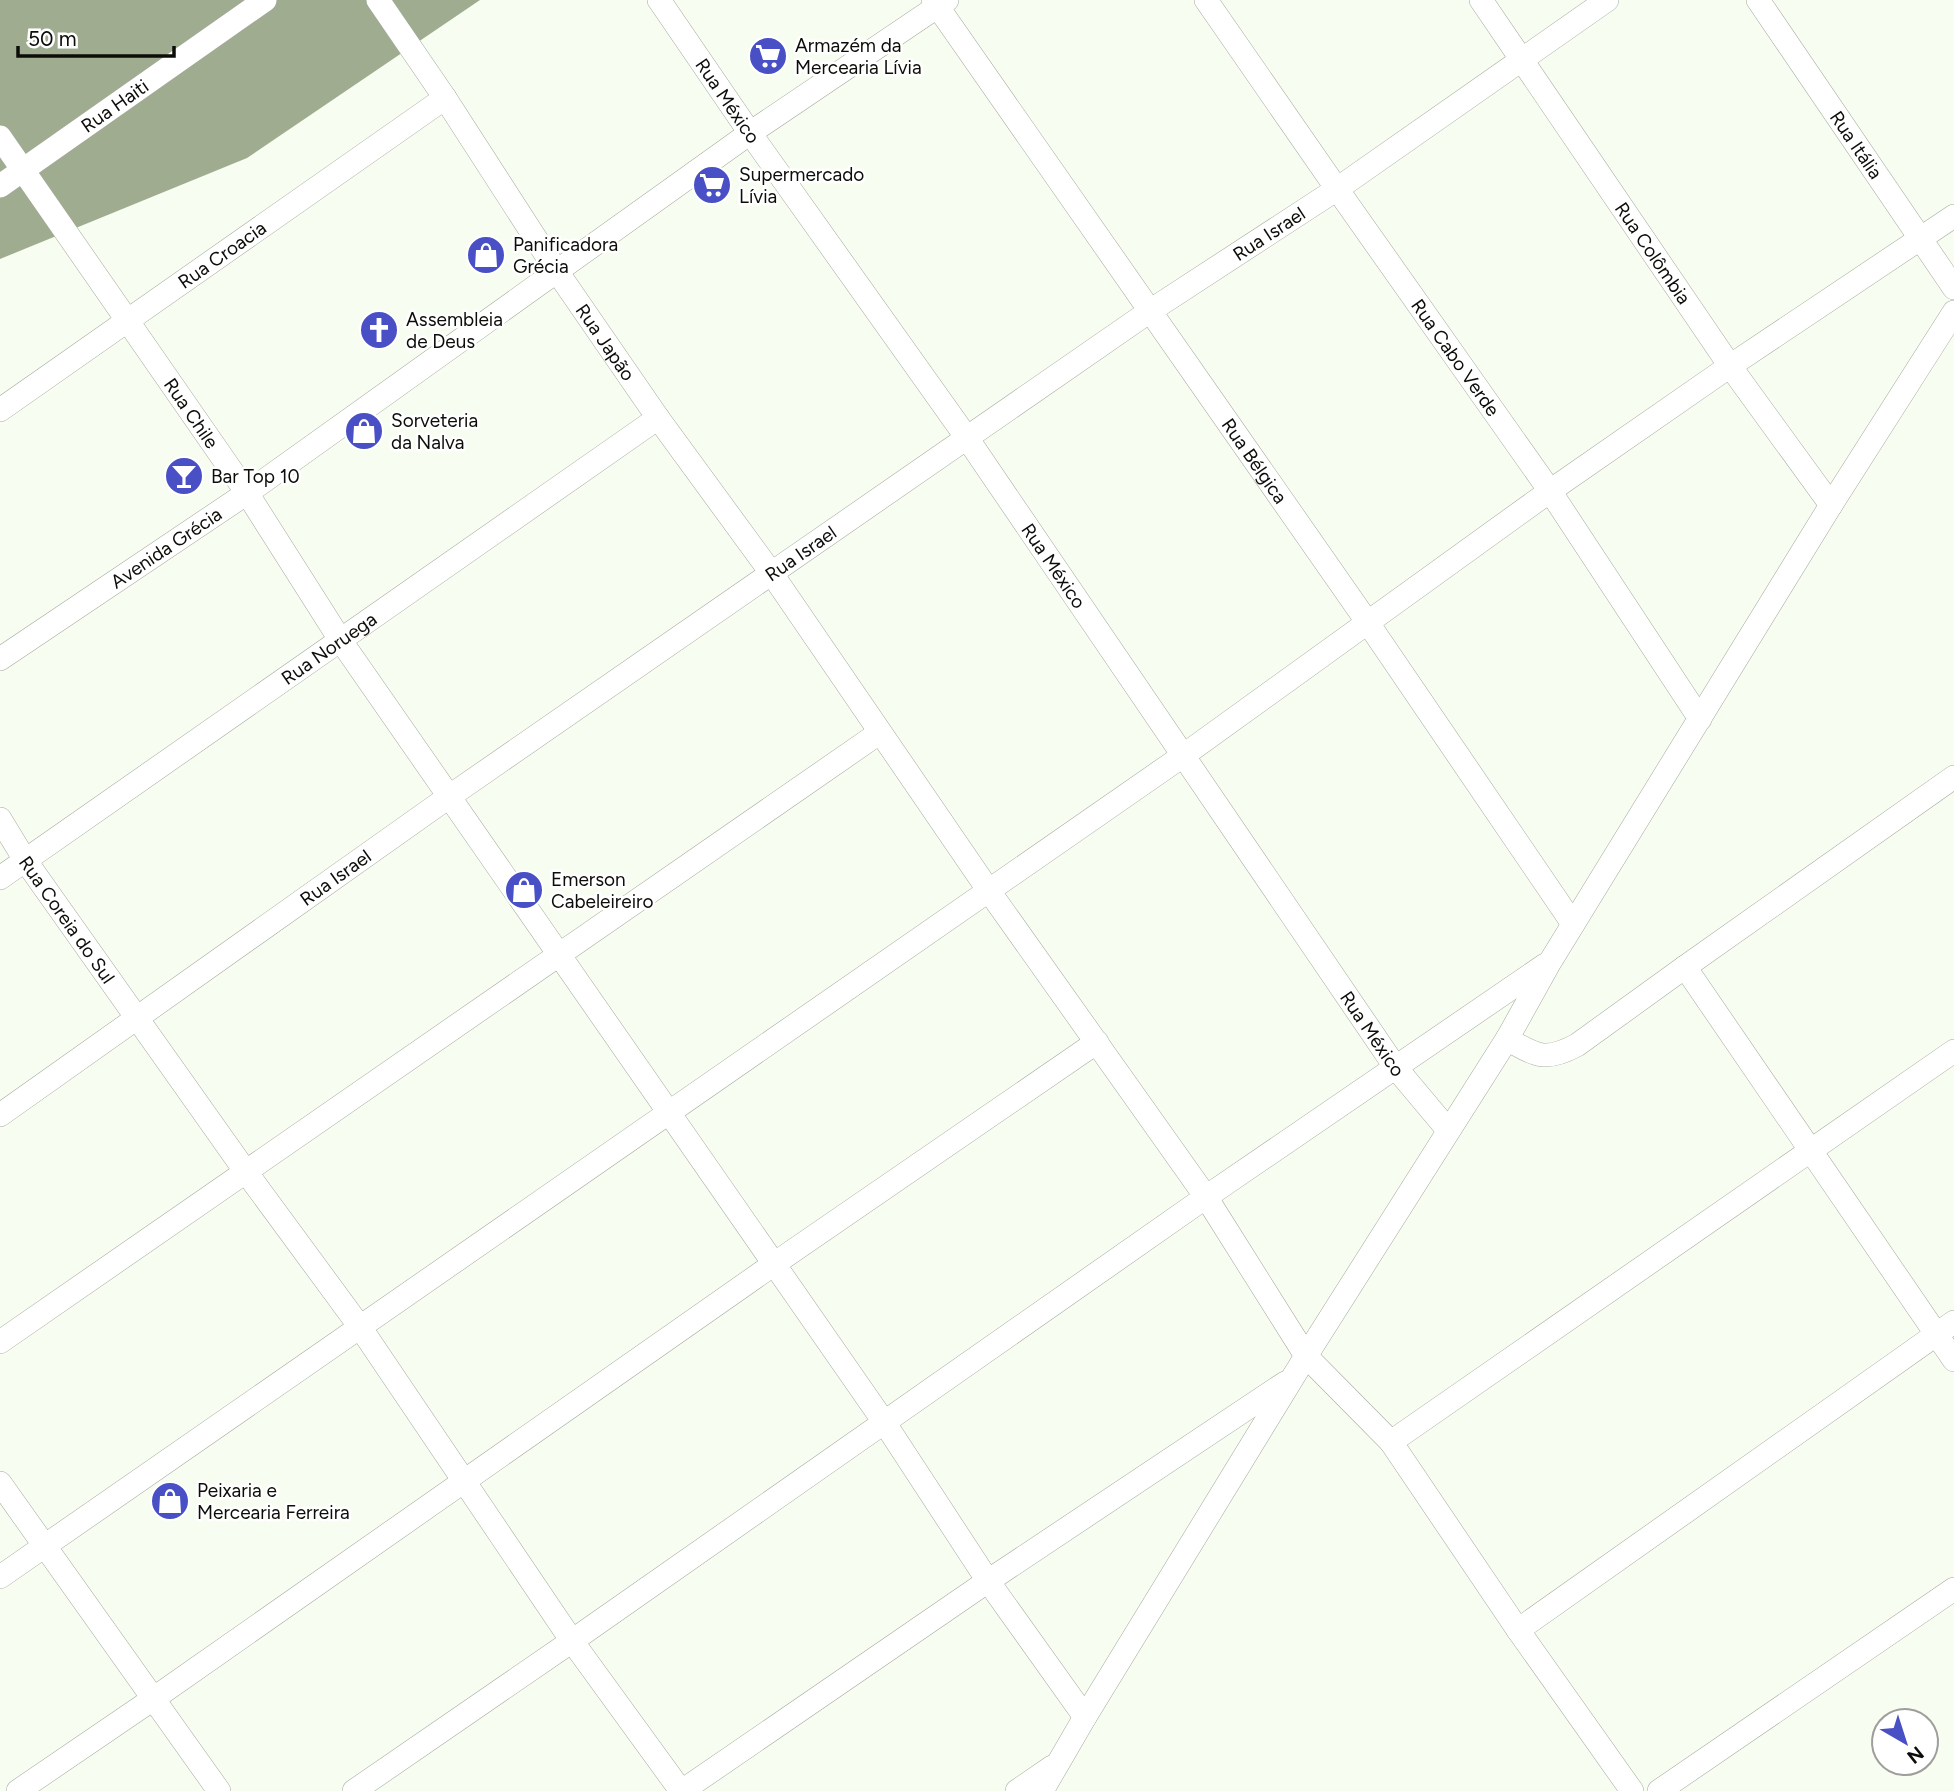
<svg xmlns="http://www.w3.org/2000/svg" width="1954" height="1791" font-family="Figtree,sans-serif">
  <style>
    .water { fill: #a0ac8f }
    .lines { fill: none; stroke-linecap: round; stroke-linejoin: round }
    .minor-casing { stroke: #a5aa9f; stroke-width: 24 }
    .minor { stroke: #fff; stroke-width: 23 }
    .labels { text-anchor: middle; dominant-baseline: central; stroke-width: 5; stroke-linejoin: round; paint-order: stroke }
    .poi-label { font-size: 19px; fill: #0c0d09; stroke: #fff; text-anchor: start }
    .street-label { font-size: 19px; fill: #0c0d09; stroke: #fff }
  </style>
  <rect width="100%" height="100%" fill="#f7fdf0"/>
  <!-- water -->
  <path class="water" d="M0,0H480L247,158L0,259Z"/>
  <g class="lines">
    <defs>
      <g id="minor">
        <path id="s1" d="M378,0L445,98L556,270L658,418L772,574L989,891L1206,1197L1306,1356L1391,1442L1518,1630L1632,1791"/>
        <path id="s2" d="M659,0L750,133L967,438L1396,1068L1448,1130"/>
        <path id="s3" d="M933,0L1368,623L1573,924"/>
        <path id="s4" d="M1206,0L1337,189L1550,491L1700,719"/>
        <path id="s5" d="M1481,0L1730,366L1831,505"/>
        <path id="s6" d="M1758,0L1954,288"/>
        <path id="s7" d="M0,137L247,493L341,641L884,1422L988,1581L1085,1717"/>
        <path id="s8" d="M0,186L265,0"/>
        <path id="s9" d="M0,410L445,98"/>
        <path id="s10" d="M0,659L247,493L750,133L947,0"/>
        <path id="s11" d="M0,819L25,860L246,1172L360,1327L572,1641L681,1791"/>
        <path id="s12" d="M0,878L658,418"/>
        <path d="M1685,967L1954,1360"/>
        <path d="M1507,1039C1537,1056 1545,1062 1577,1045L1685,967L1954,777"/>
        <path id="s13" d="M0,1115L450,796L1150,311L1337,189L1607,0"/>
        <path d="M0,1342L879,733"/>
        <path d="M1391,1442L1954,1051"/>
        <path d="M0,1483L219,1791"/>
        <path d="M0,1577L1184,755L1550,491L1730,366L1954,216"/>
        <path d="M1518,1630L1954,1322"/>
        <path d="M18,1791L153,1699L774,1264L1097,1042"/>
        <path d="M354,1791L572,1641L1206,1197L1545,965"/>
        <path d="M682,1791L988,1581L1285,1383"/>
        <path d="M1017,1791L1052,1767"/>
        <path d="M1042,1791L1085,1717L1306,1356L1507,1039L1550,962L1604,874L1831,505L1954,312"/>
        <path d="M1659,1791L1954,1589"/>
      </g>
    </defs>
    <!-- minor casing -->
    <use href="#minor" class="minor-casing"/>
    <!-- minor -->
    <use href="#minor" class="minor"/>
  </g>
  <!-- icons -->
  <defs>
    <symbol id="supermarket-disc" viewBox="-11 -11 22 22"><circle r="9.5" fill="#494fc4" stroke="#fff"/><path d="M-6-5.5h2.5l.6 2H6L4.5 2H-2.5L-4.4-4H-6ZM-1.5 3.2a1.3 1.3 0 1 0 .1 0ZM3 3.2a1.3 1.3 0 1 0 .1 0Z" fill="#fff"/></symbol>
    <symbol id="shop-disc" viewBox="-11 -11 22 22"><circle r="9.5" fill="#494fc4" stroke="#fff"/><path d="M-5-2.5h2.3a2.7 3.5 0 0 1 5.4 0H5L5.5 6h-11ZM-1.5-2.5h3a1.5 2.3 0 0 0-3 0Z" fill="#fff"/></symbol>
    <symbol id="church-disc" viewBox="-11 -11 22 22"><circle r="9.5" fill="#494fc4" stroke="#fff"/><path d="M-1.2-6h2.4v3.5h3.3v2.4h-3.3V6h-2.4V-.1h-3.3v-2.4h3.3Z" fill="#fff"/></symbol>
    <symbol id="bar-disc" viewBox="-11 -11 22 22"><circle r="9.5" fill="#494fc4" stroke="#fff"/><path d="M-6-5H6L.8 .8V4.5H3.5V6h-7V4.5H-.8V.8Z" fill="#fff"/></symbol>
  </defs>
  <g fill-rule="evenodd">
    <use href="#supermarket-disc" x="746" y="34" width="44" height="44"/>
    <use href="#supermarket-disc" x="690" y="163" width="44" height="44"/>
    <use href="#shop-disc" x="464" y="233" width="44" height="44"/>
    <use href="#church-disc" x="357" y="308" width="44" height="44"/>
    <use href="#shop-disc" x="342" y="409" width="44" height="44"/>
    <use href="#bar-disc" x="162" y="454" width="44" height="44"/>
    <use href="#shop-disc" x="502" y="868" width="44" height="44"/>
    <use href="#shop-disc" x="148" y="1479" width="44" height="44"/>
  </g>
  <g class="labels">
    <!-- poi labels -->
    <g class="poi-label">
      <text x="795" y="45">Armazém da<tspan x="795" dy="22">Mercearia Lívia</tspan></text>
      <text x="739" y="174">Supermercado<tspan x="739" dy="22">Lívia</tspan></text>
      <text x="513" y="244">Panificadora<tspan x="513" dy="22">Grécia</tspan></text>
      <text x="406" y="319">Assembleia<tspan x="406" dy="22">de Deus</tspan></text>
      <text x="391" y="420">Sorveteria<tspan x="391" dy="22">da Nalva</tspan></text>
      <text x="211" y="476">Bar Top 10</text>
      <text x="551" y="879">Emerson<tspan x="551" dy="22">Cabeleireiro</tspan></text>
      <text x="197" y="1490">Peixaria e<tspan x="197" dy="22">Mercearia Ferreira</tspan></text>
    </g>
    <!-- street labels -->
    <g class="street-label">
      <text stroke="none"><textPath href="#s2" startOffset="122">Rua México</textPath></text>
      <text stroke="none"><textPath href="#s8" startOffset="140">Rua Haiti</textPath></text>
      <text stroke="none"><textPath href="#s6" startOffset="175">Rua Itália</textPath></text>
      <text stroke="none"><textPath href="#s13" startOffset="1545">Rua Israel</textPath></text>
      <text stroke="none"><textPath href="#s9" startOffset="271">Rua Croacia</textPath></text>
      <text stroke="none"><textPath href="#s5" startOffset="306">Rua Colômbia</textPath></text>
      <text stroke="none"><textPath href="#s1" startOffset="411">Rua Japão</textPath></text>
      <text stroke="none"><textPath href="#s4" startOffset="436">Rua Cabo Verde</textPath></text>
      <text stroke="none"><textPath href="#s7" startOffset="336">Rua Chile</textPath></text>
      <text stroke="none"><textPath href="#s3" startOffset="562">Rua Bélgica</textPath></text>
      <text stroke="none"><textPath href="#s10" startOffset="200">Avenida Grécia</textPath></text>
      <text stroke="none"><textPath href="#s13" startOffset="978">Rua Israel</textPath></text>
      <text stroke="none"><textPath href="#s2" startOffset="690">Rua México</textPath></text>
      <text stroke="none"><textPath href="#s12" startOffset="401">Rua Noruega</textPath></text>
      <text stroke="none"><textPath href="#s13" startOffset="411">Rua Israel</textPath></text>
      <text stroke="none"><textPath href="#s11" startOffset="121">Rua Coreia do Sul</textPath></text>
      <text stroke="none"><textPath href="#s2" startOffset="1256">Rua México</textPath></text>
    </g>
  </g>
  <!-- north arrow -->
  <g transform="translate(1905 1742) rotate(141)"><circle r="33" fill="#ffffff" stroke="#9e9e9d" stroke-width="2"/>
  <path d="M0-5L12 26L0 18L-12 26Z" fill="#494fc4"/>
  <text y="-10" font-size="19" font-weight="bold" text-anchor="middle" fill="#0c0d09">N</text>
  </g>
  <!-- scale -->
  <path d="M18 46v10h156v-10" fill="none" stroke="#0c0d09" stroke-width="3.5"/>
  <text x="28" y="46" font-size="21" fill="#0c0d09" stroke="#ffffff" stroke-width="5" paint-order="stroke">50 m</text>
</svg>
